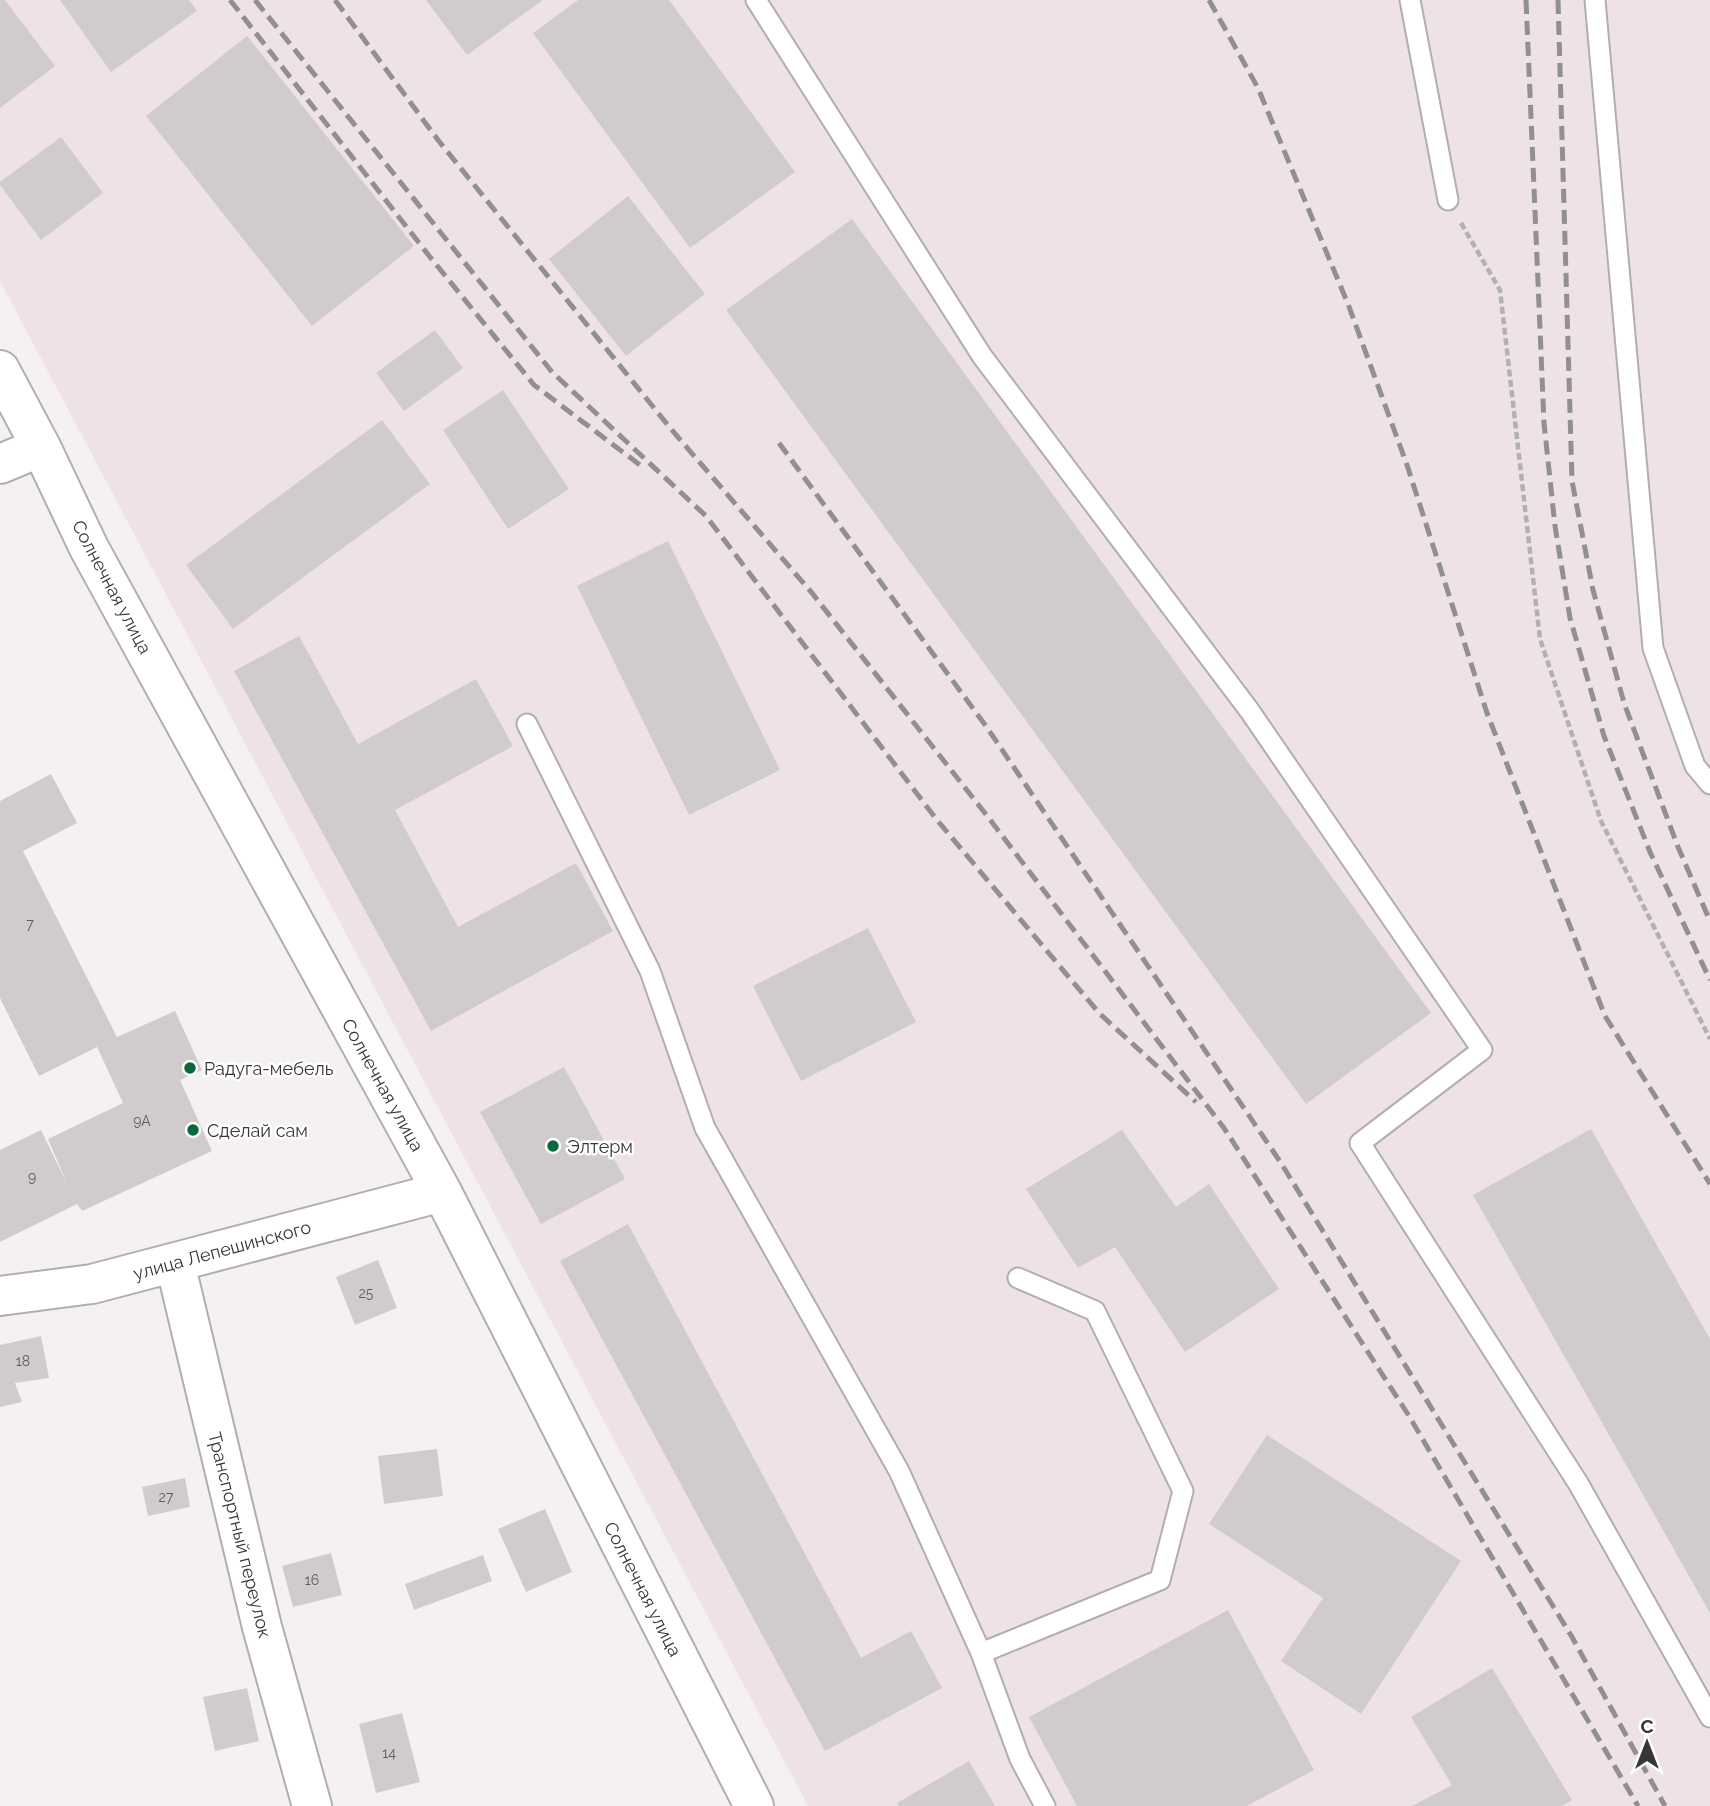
<svg xmlns="http://www.w3.org/2000/svg" width="1710" height="1806" font-family="Raleway,sans-serif">
  <style>
    .built { fill: #efe2e4 }
    .building { fill: #d0cccd }
    .lines { fill: none; stroke-linecap: round; stroke-linejoin: round }
    .service-casing { stroke: #b2aeaf; stroke-width: 23 }
    .minor-casing { stroke: #b2aeaf; stroke-width: 42 }
    .path { stroke: #b3b0b0; stroke-width: 4.5; stroke-dasharray: 7 3.5; stroke-linecap: butt }
    .service { stroke: #fff; stroke-width: 19 }
    .minor { stroke: #fff; stroke-width: 38 }
    .rail { stroke: #918f8f; stroke-width: 5; stroke-dasharray: 14 7; stroke-linecap: butt }
    .poi-dot { fill: #08683b; stroke: #fff; stroke-width: 2.5 }
    .labels { text-anchor: middle; dominant-baseline: central; stroke-width: 5; stroke-linejoin: round; paint-order: stroke }
    .number-label { font-size: 14px; fill: #5d5c5c }
    .street-label { font-size: 18px; fill: #373636; stroke: #fff }
    .poi-label { font-size: 18px; fill: #373636; stroke: #fff; text-anchor: start }
  </style>
  <rect width="100%" height="100%" fill="#f5f1f2"/>
  <!-- built -->
  <path class="built" d="M0,0H1710V1806H808L0,281Z"/>
  <!-- building -->
  <path class="building" d="M0,0H5L55,66L0,108Z
    M60,0H189L197,11L111,72Z
    M426,0H543L467,55Z
    M578,0H669L795,172L690,248L533,33Z
    M247,36L414,246L312,326L146,116Z
    M61,137L103,193L41,240L0,185V182Z
    M628,196L705,294L626,356L549,259Z
    M852,219L1431,1013L1306,1104L726,310Z
    M435,330L463,368L404,411L376,373Z
    M503,390L569,489L508,529L443,430Z
    M382,420L430,484L233,629L186,565Z
    M668,541L780,770L689,815L577,586Z
    M299,636L358,744L476,679L513,746L395,810L458,927L576,863L613,931L431,1031L234,671Z
    M51,774L77,823L23,851L117,1037L175,1011L202,1070L180,1080L212,1151L82,1211L77,1204L0,1242V1150L41,1130L68,1186L48,1139L123,1103L97,1047L39,1076L0,998V801Z
    M868,928L916,1022L801,1081L753,986Z
    M564,1067L625,1179L541,1224L480,1112Z
    M1591,1129L1710,1339V1613L1473,1195Z
    M1122,1130L1176,1207L1209,1184L1279,1289L1185,1352L1115,1247L1078,1268L1026,1189Z
    M628,1224L861,1658L911,1631L942,1688L825,1751L560,1261Z
    M378,1260L397,1308L355,1325L336,1277Z
    M41,1336L49,1378L15,1383L22,1402L0,1407V1345Z
    M1267,1435L1461,1561L1361,1714L1281,1661L1323,1598L1209,1524Z
    M437,1449L443,1496L384,1504L378,1456Z
    M185,1478L190,1507L148,1516L142,1487Z
    M545,1509L572,1572L526,1592L498,1529Z
    M331,1553L342,1595L293,1607L282,1566Z
    M483,1555L492,1581L414,1610L405,1584Z
    M1228,1610L1314,1770L1247,1806H1077L1029,1717Z
    M1492,1668L1572,1800L1562,1806H1412L1452,1785L1411,1717Z
    M247,1688L259,1741L215,1751L203,1697Z
    M402,1713L420,1782L376,1793L359,1724Z
    M969,1761L995,1806H899L897,1803Z"/>
  <g class="lines">
    <defs>
      <path id="service" d="M756,0L982,356L1249,710L1482,1050L1360,1143L1578,1483L1710,1717
        M1410,0L1448,200
        M1595,0L1653,648L1695,766L1710,784
        M527,724L650,971L705,1128L899,1471L981,1653L1020,1759L1045,1806
        M981,1653L1160,1580L1183,1491L1095,1311L1018,1278"/>
      <path id="minor" d="M0,370L41,447L89,548L442,1192L754,1806
        M0,464L41,447
        M175,1263L262,1627L312,1806
        M0,1296L92,1284L442,1192"/>
    </defs>
    <!-- service casing -->
    <use href="#service" class="service-casing"/>
    <!-- minor casing -->
    <use href="#minor" class="minor-casing"/>
    <!-- path -->
    <path class="path" d="M1461,223L1500,290L1540,639L1601,821L1710,1039"/>
    <!-- service -->
    <use href="#service" class="service"/>
    <!-- minor -->
    <use href="#minor" class="minor"/>
    <!-- rail -->
    <path class="rail" d="M230,0L430,257L534,385L640,465
      M255,0L552,372L706,516L937,820L1099,1013L1196,1102
      M335,0L438,140L671,429L812,593L988,817L1224,1128L1409,1416L1638,1806
      M1209,0L1258,88L1348,304L1407,465L1487,713L1605,1016L1710,1184
      M1526,0L1544,423L1555,526L1570,618L1604,736L1650,852L1710,980
      M1558,0L1572,481L1593,590L1624,703L1678,847L1710,921
      M779,443L988,729L1281,1163L1572,1637L1665,1806"/>
  </g>
  <!-- markers -->
  <g class="poi-dot">
    <circle cx="190" cy="1068" r="7"/>
    <circle cx="193" cy="1130" r="7"/>
    <circle cx="553" cy="1146" r="7"/>
  </g>
  <g class="labels">
    <!-- number labels -->
    <g class="number-label">
      <text x="30" y="924">7</text>
      <text x="142" y="1121">9А</text>
      <text x="32" y="1177">9</text>
      <text x="366" y="1293">25</text>
      <text x="23" y="1361">18</text>
      <text x="166" y="1497">27</text>
      <text x="312" y="1580">16</text>
      <text x="389" y="1753">14</text>
    </g>
    <!-- street labels -->
    <g class="street-label">
      <text transform="translate(112 587) rotate(62)">Солнечная улица</text>
      <text transform="translate(383 1085) rotate(61)">Солнечная улица</text>
      <text transform="translate(222 1250) rotate(-15)">улица Лепешинского</text>
      <text transform="translate(240 1535) rotate(76)">Транспортный переулок</text>
      <text transform="translate(643 1589) rotate(63)">Солнечная улица</text>
    </g>
    <!-- poi labels -->
    <g class="poi-label">
      <text x="204" y="1068">Радуга-мебель</text>
      <text x="207" y="1130">Сделай сам</text>
      <text x="567" y="1146">Элтерм</text>
    </g>
  </g>
  <!-- north arrow -->
  <g transform="translate(1647 1743)" stroke="#ffffff" stroke-width="5" paint-order="stroke">
  <path d="M0-5L12 26L0 18L-12 26Z" fill="#373636"/>
  <text y="-10" font-size="19" font-weight="bold" text-anchor="middle" fill="#373636">С</text>
  </g>
</svg>
